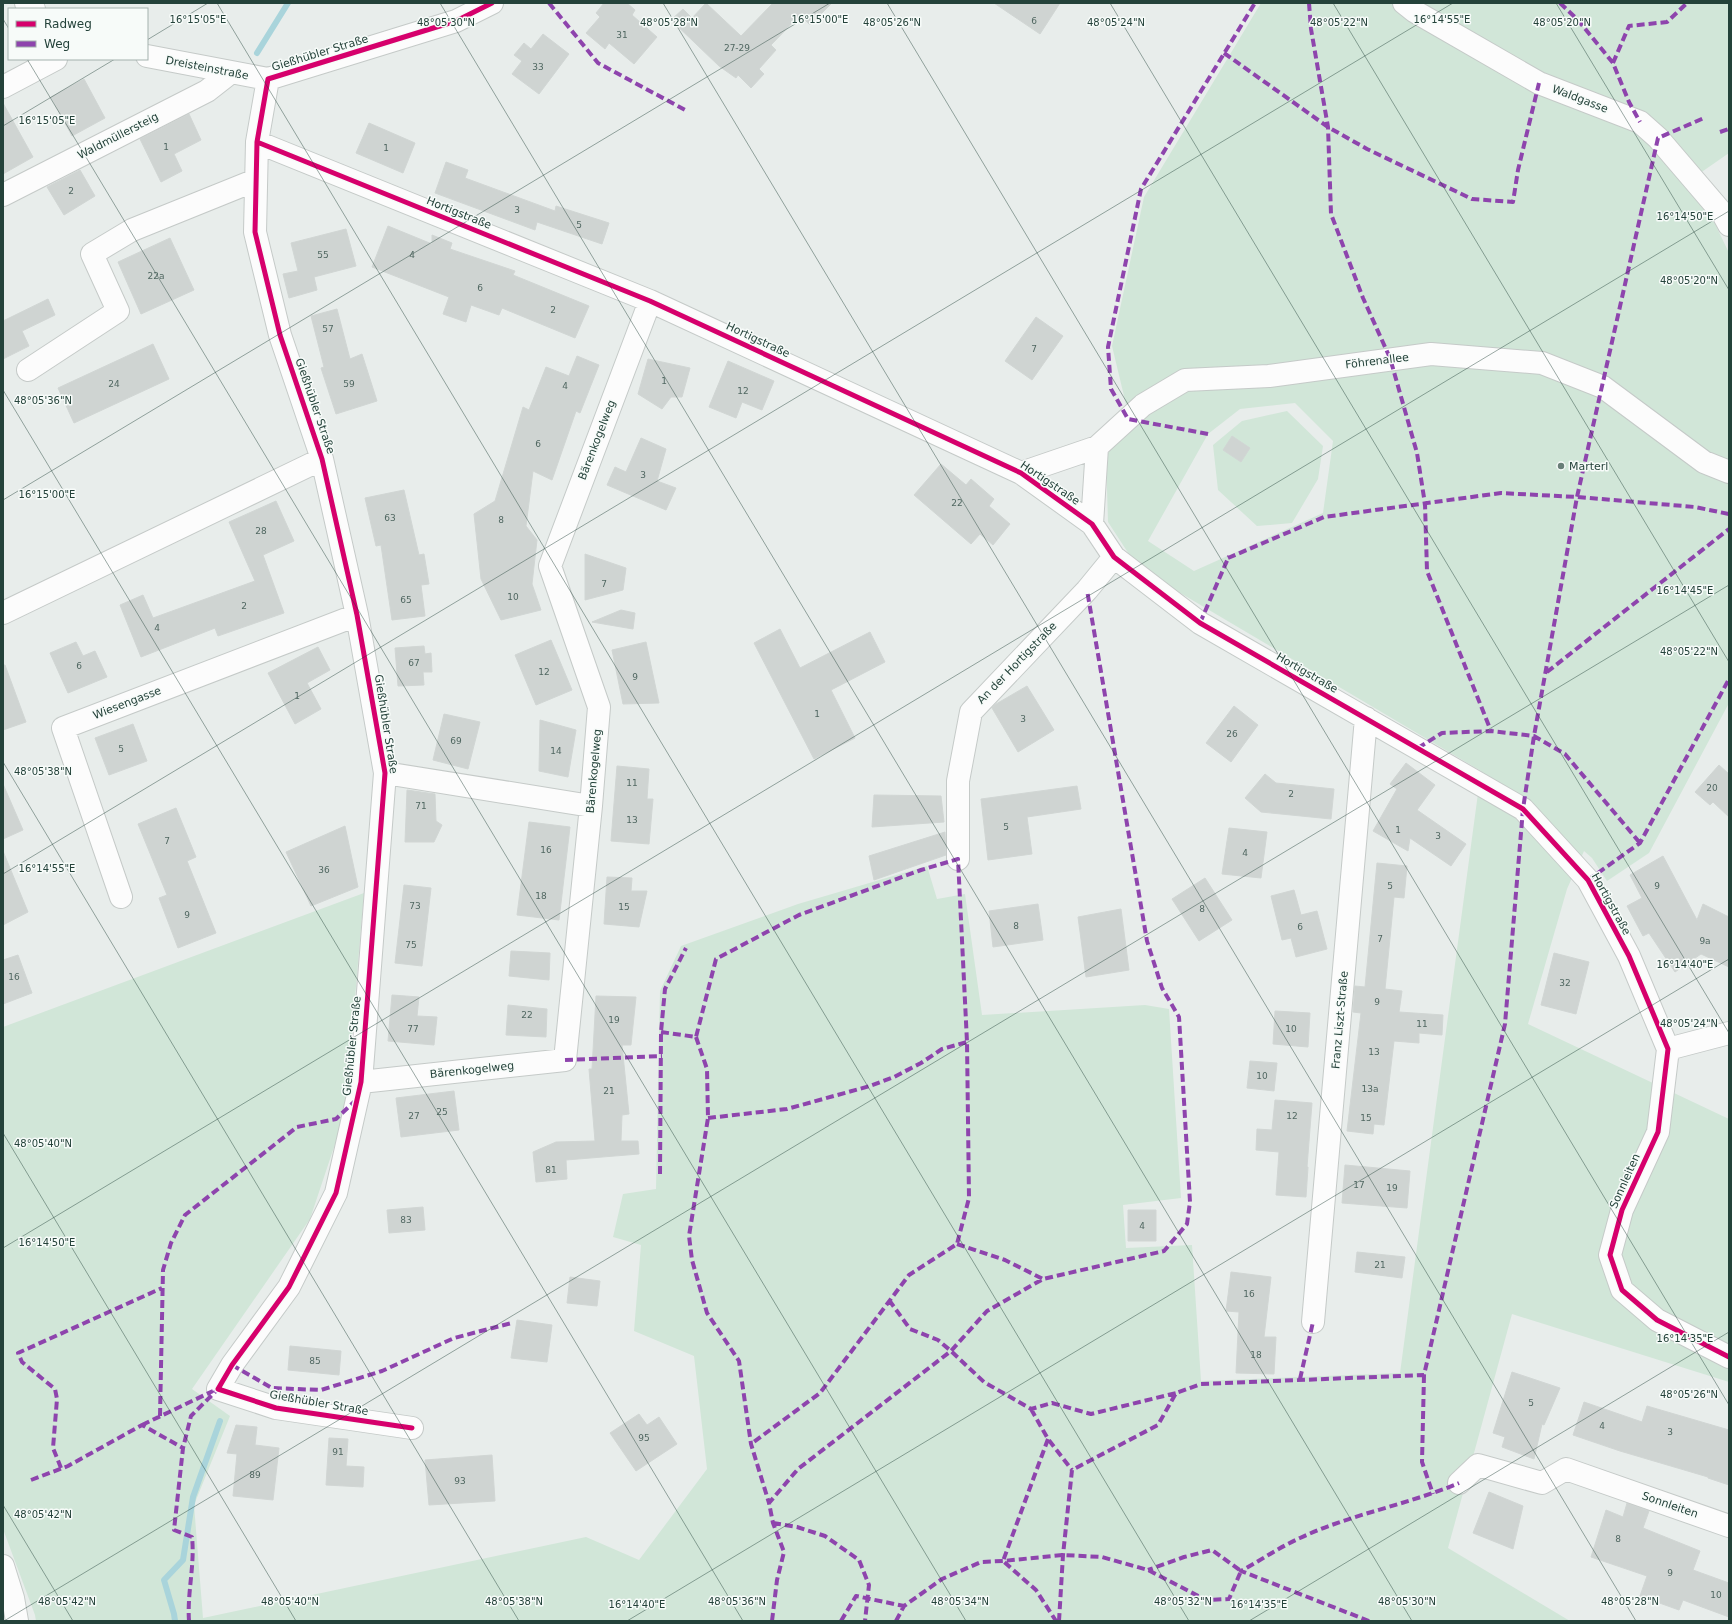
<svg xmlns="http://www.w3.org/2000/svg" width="1732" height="1624" font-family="'DejaVu Sans',sans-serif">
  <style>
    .green { fill: #d1e6d8; fill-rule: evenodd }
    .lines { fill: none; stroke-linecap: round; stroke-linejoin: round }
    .stream { stroke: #a9d4db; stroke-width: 6 }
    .building { fill: #cfd4d2; stroke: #d1d6d4 }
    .minor-casing { stroke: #c5cac8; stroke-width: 24 }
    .minor { stroke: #fcfcfc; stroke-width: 22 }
    .quiet { stroke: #8e44ad; stroke-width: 4; stroke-dasharray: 8 4; stroke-linecap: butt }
    .cycleway-casing { stroke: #f7fbf9; stroke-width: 8 }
    .cycleway { stroke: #d6006c; stroke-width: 5 }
    .ticks { fill: none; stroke: #24423a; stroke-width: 1; stroke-opacity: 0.45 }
    .poi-dot { fill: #697e78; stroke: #f7fbf9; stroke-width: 1.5 }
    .labels { text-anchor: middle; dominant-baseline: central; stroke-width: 3; stroke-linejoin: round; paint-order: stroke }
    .number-label { font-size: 9px; fill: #506761 }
    .street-label { font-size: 11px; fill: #24423a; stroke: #f7fbf9 }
    .poi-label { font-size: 11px; fill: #24423a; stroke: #f7fbf9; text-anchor: start }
    .ticks-label { font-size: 10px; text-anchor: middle; fill: #24423a; stroke: #f7fbf9; stroke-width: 3; stroke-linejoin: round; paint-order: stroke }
  </style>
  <rect width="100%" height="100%" fill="#e8edeb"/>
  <!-- green -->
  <path class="green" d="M1261,3H1729V153L1693,178L1729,253V703L1649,853L1607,881L1592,858L1584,851L1567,889L1528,1024L1729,1119V1382L1512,1314L1448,1548L1570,1621H36L35,1615L3,1529V1027L364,893L345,1114L310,1219L192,1389L230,1416L194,1505L203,1618L586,1537L639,1560L707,1469L694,1356L634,1331L641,1245L613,1237L623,1194L656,1189L660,991L681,946L798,904L927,866L937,899L965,894L982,1015L1145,1005L1169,1009L1181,1198L1123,1205L1126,1248L1192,1245L1201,1381L1400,1373L1481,771L1138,568L1108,522L1106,456L1130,421L1112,346L1144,197ZM1295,403L1333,441L1323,513L1194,571L1148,541L1208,434L1240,409Z
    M1287,411L1323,446L1318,479L1292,523L1257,526L1218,490L1213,445L1242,421Z"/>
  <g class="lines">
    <!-- stream -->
    <path class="stream" d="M257,53L288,3
      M175,1621L174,1614L164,1580L183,1560L193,1497L220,1421"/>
  </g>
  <!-- building -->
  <path class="building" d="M604,3H627L635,10L632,15L657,37L634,64L609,43L605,49L586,33L600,17L596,13Z
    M706,3L741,36L773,3H832L810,25L800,15L771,45L776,50L759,69L764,74L751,88L738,75L736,78L719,66L671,20L683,9L692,18Z
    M994,3H1060L1040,34Z
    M543,34L569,54L539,94L512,74L522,61L514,55L524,43L531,49Z
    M84,79L105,118L72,136L51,97Z
    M3,103L33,157L3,174Z
    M189,114L201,140L174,154L182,171L161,182L140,139Z
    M369,123L415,143L403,173L356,153Z
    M446,162L468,170L465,178L555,211L556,206L609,223L602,244L537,222L535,230L435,193Z
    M80,170L95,196L64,215L47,187Z
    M388,226L432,244V235L452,243L450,249L515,271L513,275L589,306L575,338L502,308L499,315L471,305L466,322L443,314L449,297L372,267Z
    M346,229L356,266L314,277L317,290L289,298L283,274L298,271L291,243Z
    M170,238L194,290L141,314L118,262Z
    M48,299L55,315L22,331L29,346L3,359V321Z
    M337,309L350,359L362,354L377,401L336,414L321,368L324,367L311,316Z
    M1036,317L1063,336L1032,380L1005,361Z
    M153,344L169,379L74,423L58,388Z
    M577,356L599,365L580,413L576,411L552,480L533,471L526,526L537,540L532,584L541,610L501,620L481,579L474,514L495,501L523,407L529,410L546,367L569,376Z
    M648,359L690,368L682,397H671L662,409L638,394Z
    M728,361L774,381L762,410L742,402L736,418L709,407Z
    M1232,436L1250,448L1241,462L1223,450Z
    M641,438L666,449L657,481L676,488L666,510L607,485L615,467L626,472Z
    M941,464L966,485L971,479L994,499L989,506L1010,524L993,545L980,534L971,544L914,495Z
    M404,490L419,555L424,554L429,584L421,585L425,616L392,620L381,545L376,546L365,498Z
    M276,501L294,541L263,555L284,613L218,636L215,628L141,657L120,605L143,595L153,618L255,581L229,522Z
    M585,554L626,568L623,590L585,600Z
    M621,610L635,613L633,629L592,622Z
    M780,629L800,668L870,632L885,662L831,690L855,738L814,759L754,643Z
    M551,640L572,690L536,705L515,655Z
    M76,642L83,656L95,651L107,677L68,693L50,653Z
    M646,642L659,703L623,704L612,650Z
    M424,646L425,654L431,653L432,672H423L424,685L398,686L395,648Z
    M318,647L330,670L307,683L321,709L295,724L268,673Z
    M3,665H5L26,722L3,730Z
    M1027,686L1054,730L1018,752L992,708L996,704Z
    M1234,706L1258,725L1231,762L1206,743Z
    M444,714L480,722L468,769L433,760Z
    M540,720L576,730L568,777L539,771Z
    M133,724L147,761L109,775L95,738Z
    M1406,763L1435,785L1417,810L1466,844L1451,866L1410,838L1408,851L1373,831L1397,789L1390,784Z
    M1719,765L1729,774V817L1713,802L1710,805L1695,792Z
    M617,766L649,769L647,799H653L649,844L611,841Z
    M1265,774L1276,783L1334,789L1331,819L1261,812L1245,798Z
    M3,784L23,830L3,839Z
    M1077,786L1081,809L1027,817L1032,854L988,860L981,799Z
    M407,790L435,794L436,821L442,825L434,842H405Z
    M874,795L941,796L944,822L872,827Z
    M176,808L196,857L187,861L216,933L178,948L159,898L167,895L138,824Z
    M529,822L570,827L559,920L517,915Z
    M345,826L358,887L311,906L286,852Z
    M1229,828L1267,832L1261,878L1222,874Z
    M945,832L946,855L874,880L869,856Z
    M3,851L28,912L3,925Z
    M1663,856L1697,920L1703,904L1729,917V967L1701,954L1675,972L1649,933L1643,936L1627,906L1642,898L1630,875Z
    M1377,863L1407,866L1404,898L1394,897L1385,989L1402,991L1399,1012L1443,1015L1442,1035L1419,1033V1043L1394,1041L1384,1125L1374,1124L1373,1134L1347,1131L1361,1013L1353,1012L1355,986L1365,987Z
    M607,877L632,878L631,891H647L639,927L604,924Z
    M1205,878L1232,920L1199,941L1172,899Z
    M404,885L431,888L422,966L395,963Z
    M1294,890L1301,915L1317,911L1327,949L1296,957L1291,938L1282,940L1271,896Z
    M1038,904L1043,940L993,947L989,911Z
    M1121,909L1129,970L1086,977L1078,917Z
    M511,951L550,953L549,980L509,976Z
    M1554,953L1589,962L1576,1014L1541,1005Z
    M18,955L32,993L3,1004V960Z
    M392,995L419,997L417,1016L437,1017L434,1045L388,1041Z
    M596,996L636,997L631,1045H622L629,1114L622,1115L621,1141H638L639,1154L566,1160L567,1179L536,1182L533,1152L556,1142L595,1141L589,1069H592Z
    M508,1005L547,1009L546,1037L506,1035Z
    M1275,1011L1310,1013L1308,1047L1273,1044Z
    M1250,1061L1277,1063L1274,1091L1247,1088Z
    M454,1091L459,1130L401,1137L396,1098Z
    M1275,1100L1312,1103L1307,1167H1308L1306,1197L1276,1195L1279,1152L1256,1150L1257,1129L1272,1130Z
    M1345,1165L1410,1171L1407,1208L1342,1203Z
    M423,1207L425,1230L389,1233L387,1210Z
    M1128,1210H1156V1241H1128Z
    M1357,1252L1405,1257L1402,1278L1355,1272Z
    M1231,1272L1271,1277L1264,1337H1276L1274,1374L1236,1373L1239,1312L1226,1311Z
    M570,1277L600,1281L597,1306L567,1303Z
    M517,1320L552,1325L547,1362L511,1358Z
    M290,1346L341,1351L339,1375L288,1370Z
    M1512,1372L1560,1388L1544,1425L1542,1424L1534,1459L1502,1447L1505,1437L1493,1433Z
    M1584,1402L1642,1422L1647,1406L1729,1430V1485L1708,1478V1477L1620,1451L1573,1435Z
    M639,1414L647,1425L659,1417L677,1444L636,1471L610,1433Z
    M236,1425L257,1427L255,1445L279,1448L273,1500L233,1496L237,1454L227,1453Z
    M329,1438L348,1439L346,1466L364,1467L363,1487L326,1485Z
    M492,1455L495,1501L429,1505L425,1460Z
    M1489,1492L1523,1506L1513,1549L1473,1533Z
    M1627,1503L1649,1511L1643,1528L1700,1551L1693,1570L1729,1583V1617L1683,1600L1679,1610L1640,1596L1647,1576L1591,1557L1606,1510L1623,1517Z"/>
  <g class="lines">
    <defs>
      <path id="minor" d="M26,3L34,9
        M1404,3L1414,11L1539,83L1640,122L1658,138L1723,214L1729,225
        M147,56L268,79
        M3,87L56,59
        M257,142L650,301L1021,473L1092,524L1114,557L1200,623L1523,809L1588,880L1629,956L1668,1049L1658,1132L1622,1210L1610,1255L1622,1290L1657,1320L1729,1357
        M3,195L207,91L230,73
        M28,370L118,311L92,254L132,230L256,180
        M1021,473L1097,447L1143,405L1185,380L1269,376L1431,354L1542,363L1603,387L1704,462L1729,472
        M1092,524L1097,447
        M3,613L322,459
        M385,773L591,806
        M958,859V781L971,712L1087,590L1114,557
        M121,897L63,728L357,615
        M1668,1049L1729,1033
        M361,1082L565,1060L591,806L599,707L550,566L650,301
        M1313,1322L1366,718
        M412,1428L276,1408L218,1389L232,1365L289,1287L336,1193L361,1082L385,773L357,615L322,459L280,335L255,232L257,142L268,79L456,21L492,3
        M1459,1483L1478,1465L1542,1483L1566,1469L1729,1526
        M3,1566L13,1598L17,1621"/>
    </defs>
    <!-- minor casing -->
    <use href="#minor" class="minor-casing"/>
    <!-- minor -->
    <use href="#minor" class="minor"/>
    <!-- quiet -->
    <path class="quiet" d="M549,3L598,63L687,111
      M1309,3L1311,29L1328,127L1331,214L1363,298L1390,358L1417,453L1425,504L1427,571L1491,731
      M1560,3L1578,20L1613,63L1629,102L1640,122
      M1224,53L1328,127L1367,149L1472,199L1513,202L1518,170L1539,83
      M1613,63L1629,26L1667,22L1687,3
      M1720,132L1729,129
      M1208,434L1128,419L1111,389L1108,347L1141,189L1255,3
      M1228,558L1324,517L1501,493L1577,497L1695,507L1729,514
      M1200,623L1229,556
      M1547,672L1729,529
      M1418,748L1442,733L1491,731L1534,736L1565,754L1640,843
      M1588,880L1640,843L1729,679
      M661,1032L696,1037L716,959L799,915L921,870L958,859L967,1042L969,1198L957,1244L909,1275L820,1393L751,1444
      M696,1037L707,1069L708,1118L689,1236L692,1260L707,1313L739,1361L751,1444L769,1503
      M565,1060L662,1056
      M708,1118L787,1109L870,1086L894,1077L921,1063L942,1049L967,1042
      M660,1174L661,1032L665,989L686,948
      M957,1244L1005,1260L1043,1279
      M889,1300L910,1329L938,1340L951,1351L984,1382L1031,1409L1052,1403L1091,1414L1176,1393
      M232,1365L272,1388L321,1390L382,1371L454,1338L512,1323
      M1424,1375L1422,1462L1433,1494
      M1300,1379L1313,1322
      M1031,1409L1048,1439L1072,1470
      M160,1416L163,1270L171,1243L185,1215L297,1127L336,1119L355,1101
      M142,1425L213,1391
      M1048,1439L1003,1561L1036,1590L1056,1621
      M61,1468L53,1448L57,1399L55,1389L22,1362L18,1353L162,1288
      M31,1480L68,1466L142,1425L183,1448
      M773,1523L797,1527L825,1536L859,1560L869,1585L865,1621
      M189,1621C187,1593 195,1565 192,1537L174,1530L183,1448L191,1416L218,1389
      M772,1621L777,1580L784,1552L773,1523L769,1503L798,1469L951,1351L987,1311L1043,1279L1164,1251L1187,1224L1190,1202L1179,1017L1162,988L1147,941L1087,590
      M841,1621L856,1596L904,1606
      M896,1621L904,1606L942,1579L981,1562L1003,1561L1063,1555L1102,1557L1148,1570L1206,1600L1229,1599L1241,1571L1212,1550L1184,1557L1148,1570
      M1059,1621L1063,1555L1072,1470L1158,1425L1176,1393L1201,1384L1424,1375L1505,1024L1523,809L1534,736L1577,497L1658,138L1704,118
      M1369,1621L1241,1571C1261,1560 1280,1547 1300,1538C1351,1514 1407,1505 1459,1483"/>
    <defs>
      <path id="cycleway" d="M257,142L650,301L1021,473L1092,524L1114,557L1200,623L1523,809L1588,880L1629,956L1668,1049L1658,1132L1622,1210L1610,1255L1622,1290L1657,1320L1729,1357
        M412,1428L276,1408L218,1389L232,1365L289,1287L336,1193L361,1082L385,773L357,615L322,459L280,335L255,232L257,142L268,79L456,21L492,3"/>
    </defs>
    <!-- cycleway casing -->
    <use href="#cycleway" class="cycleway-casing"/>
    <!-- cycleway -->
    <use href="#cycleway" class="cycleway"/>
  </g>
  <!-- ticks -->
  <path class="ticks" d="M217,3L1189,1621M440,3L1412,1621M663,3L1636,1621M887,3L1729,1405M1110,3L1729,1033M1333,3L1729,662M1556,3L1729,290M3,19L9,29M147,40L208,3M27,59L966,1621M3,126L115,59M3,390L743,1621M3,500L830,3M3,762L519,1621M3,874L1453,3M3,1133L296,1621M3,1248L1729,211M3,1505L73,1621M4,1621L1729,585M627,1621L1729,959M1249,1621L1729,1332"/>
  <!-- markers -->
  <circle class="poi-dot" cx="1561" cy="466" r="4"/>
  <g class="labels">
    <!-- number labels -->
    <g class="number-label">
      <text x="1034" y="21">6</text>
      <text x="622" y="35">31</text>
      <text x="737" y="48">27-29</text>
      <text x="538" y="67">33</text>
      <text x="166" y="147">1</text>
      <text x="386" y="148">1</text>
      <text x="71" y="191">2</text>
      <text x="517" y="210">3</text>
      <text x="579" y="225">5</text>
      <text x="323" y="255">55</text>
      <text x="412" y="255">4</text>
      <text x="156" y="276">22a</text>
      <text x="480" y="288">6</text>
      <text x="553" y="310">2</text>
      <text x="328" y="329">57</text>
      <text x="1034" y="349">7</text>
      <text x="664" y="381">1</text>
      <text x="114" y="384">24</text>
      <text x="349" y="384">59</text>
      <text x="565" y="386">4</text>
      <text x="743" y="391">12</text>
      <text x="538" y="444">6</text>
      <text x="643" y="475">3</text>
      <text x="957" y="503">22</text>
      <text x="390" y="518">63</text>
      <text x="501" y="520">8</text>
      <text x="261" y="531">28</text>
      <text x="604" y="584">7</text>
      <text x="513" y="597">10</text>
      <text x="406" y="600">65</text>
      <text x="244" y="606">2</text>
      <text x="157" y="628">4</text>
      <text x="414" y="663">67</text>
      <text x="79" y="666">6</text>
      <text x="544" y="672">12</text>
      <text x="635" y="677">9</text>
      <text x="297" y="696">1</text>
      <text x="817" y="714">1</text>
      <text x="1023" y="719">3</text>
      <text x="1232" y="734">26</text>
      <text x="456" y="741">69</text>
      <text x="121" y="749">5</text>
      <text x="556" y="751">14</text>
      <text x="632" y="783">11</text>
      <text x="1712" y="788">20</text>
      <text x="1291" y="794">2</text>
      <text x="421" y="806">71</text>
      <text x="632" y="820">13</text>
      <text x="1006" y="827">5</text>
      <text x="1398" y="830">1</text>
      <text x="1438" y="836">3</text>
      <text x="167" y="841">7</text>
      <text x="546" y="850">16</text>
      <text x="1245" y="853">4</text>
      <text x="324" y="870">36</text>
      <text x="1390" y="886">5</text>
      <text x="1657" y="886">9</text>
      <text x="541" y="896">18</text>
      <text x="415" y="906">73</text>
      <text x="624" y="907">15</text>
      <text x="1202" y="909">8</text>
      <text x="187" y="915">9</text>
      <text x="1016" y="926">8</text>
      <text x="1300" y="927">6</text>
      <text x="1380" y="939">7</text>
      <text x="1705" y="941">9a</text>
      <text x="411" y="945">75</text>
      <text x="14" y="977">16</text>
      <text x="1565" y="983">32</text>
      <text x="1377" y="1002">9</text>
      <text x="527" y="1015">22</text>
      <text x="614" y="1020">19</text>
      <text x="1422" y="1024">11</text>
      <text x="413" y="1029">77</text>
      <text x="1291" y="1029">10</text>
      <text x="1374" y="1052">13</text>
      <text x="1262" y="1076">10</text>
      <text x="1370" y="1089">13a</text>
      <text x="609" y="1091">21</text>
      <text x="442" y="1112">25</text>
      <text x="414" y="1116">27</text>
      <text x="1292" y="1116">12</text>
      <text x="1366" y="1118">15</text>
      <text x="551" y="1170">81</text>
      <text x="1359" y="1185">17</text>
      <text x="1392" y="1188">19</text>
      <text x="406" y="1220">83</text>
      <text x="1142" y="1226">4</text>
      <text x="1380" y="1265">21</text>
      <text x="1249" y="1294">16</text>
      <text x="1256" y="1355">18</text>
      <text x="315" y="1361">85</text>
      <text x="1531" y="1403">5</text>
      <text x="1602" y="1426">4</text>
      <text x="1670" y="1432">3</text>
      <text x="644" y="1438">95</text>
      <text x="338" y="1452">91</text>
      <text x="255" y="1475">89</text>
      <text x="460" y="1481">93</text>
      <text x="1618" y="1539">8</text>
      <text x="1670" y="1573">9</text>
      <text x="1716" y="1595">10</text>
    </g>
    <!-- street labels -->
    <g class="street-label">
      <text transform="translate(320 53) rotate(-17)">Gießhübler Straße</text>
      <text transform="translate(207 68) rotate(11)">Dreisteinstraße</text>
      <text transform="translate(1580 99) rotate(21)">Waldgasse</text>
      <text transform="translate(118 136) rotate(-27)">Waldmüllersteig</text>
      <text transform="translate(459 213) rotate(22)">Hortigstraße</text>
      <text transform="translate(758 340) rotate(25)">Hortigstraße</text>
      <text transform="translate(1377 361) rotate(-7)">Föhrenallee</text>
      <text transform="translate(315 406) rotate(71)">Gießhübler Straße</text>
      <text transform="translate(597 440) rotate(-69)">Bärenkogelweg</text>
      <text transform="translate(1050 483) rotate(34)">Hortigstraße</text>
      <text transform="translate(1017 663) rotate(-46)">An der Hortigstraße</text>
      <text transform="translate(1307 673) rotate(30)">Hortigstraße</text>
      <text transform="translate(127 703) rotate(-21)">Wiesengasse</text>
      <text transform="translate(386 724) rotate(81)">Gießhübler Straße</text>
      <text transform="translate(594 771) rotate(-85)">Bärenkogelweg</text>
      <text transform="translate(1611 904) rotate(61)">Hortigstraße</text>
      <text transform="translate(1340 1020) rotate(-85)">Franz Liszt-Straße</text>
      <text transform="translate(352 1046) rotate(-84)">Gießhübler Straße</text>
      <text transform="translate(472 1070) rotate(-6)">Bärenkogelweg</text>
      <text transform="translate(1625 1181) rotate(-66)">Sonnleiten</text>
      <text transform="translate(319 1403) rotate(10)">Gießhübler Straße</text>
      <text transform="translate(1670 1505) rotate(19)">Sonnleiten</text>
    </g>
    <!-- poi labels -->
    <g class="poi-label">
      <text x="1569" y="466">Marterl</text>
    </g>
  </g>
  <g class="ticks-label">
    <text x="198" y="23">16°15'05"E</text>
    <text x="820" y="23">16°15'00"E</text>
    <text x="1442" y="23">16°14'55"E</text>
    <text x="1116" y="26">48°05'24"N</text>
    <text x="446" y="26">48°05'30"N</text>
    <text x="669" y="26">48°05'28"N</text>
    <text x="892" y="26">48°05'26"N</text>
    <text x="1339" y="26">48°05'22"N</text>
    <text x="1562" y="26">48°05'20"N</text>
    <text x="47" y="124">16°15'05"E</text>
    <text x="1685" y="220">16°14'50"E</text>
    <text x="1689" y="284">48°05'20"N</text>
    <text x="43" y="404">48°05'36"N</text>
    <text x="47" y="498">16°15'00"E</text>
    <text x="1685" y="594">16°14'45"E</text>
    <text x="1689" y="655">48°05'22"N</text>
    <text x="43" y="775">48°05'38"N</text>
    <text x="47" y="872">16°14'55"E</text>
    <text x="1685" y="968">16°14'40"E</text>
    <text x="1689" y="1027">48°05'24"N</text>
    <text x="43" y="1147">48°05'40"N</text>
    <text x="47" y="1246">16°14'50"E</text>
    <text x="1685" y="1342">16°14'35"E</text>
    <text x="1689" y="1398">48°05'26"N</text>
    <text x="43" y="1518">48°05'42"N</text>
    <text x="67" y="1605">48°05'42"N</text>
    <text x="290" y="1605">48°05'40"N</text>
    <text x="514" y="1605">48°05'38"N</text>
    <text x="737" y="1605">48°05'36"N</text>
    <text x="960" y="1605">48°05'34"N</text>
    <text x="1183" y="1605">48°05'32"N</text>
    <text x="1407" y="1605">48°05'30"N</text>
    <text x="1630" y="1605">48°05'28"N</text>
    <text x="637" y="1608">16°14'40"E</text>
    <text x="1259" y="1608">16°14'35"E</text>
  </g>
  <!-- border -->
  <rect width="1732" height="1624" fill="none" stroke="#24423a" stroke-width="8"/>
  <!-- legend -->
  <rect x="8" y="8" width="140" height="52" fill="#f7fbf9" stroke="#a3b1ad"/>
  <rect x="16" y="21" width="20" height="6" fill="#d6006c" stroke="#a3b1ad"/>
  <text x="44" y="28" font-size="12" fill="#24423a">Radweg</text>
  <rect x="16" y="41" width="20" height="6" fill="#8e44ad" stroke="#a3b1ad"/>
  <text x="44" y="48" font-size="12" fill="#24423a">Weg</text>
</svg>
